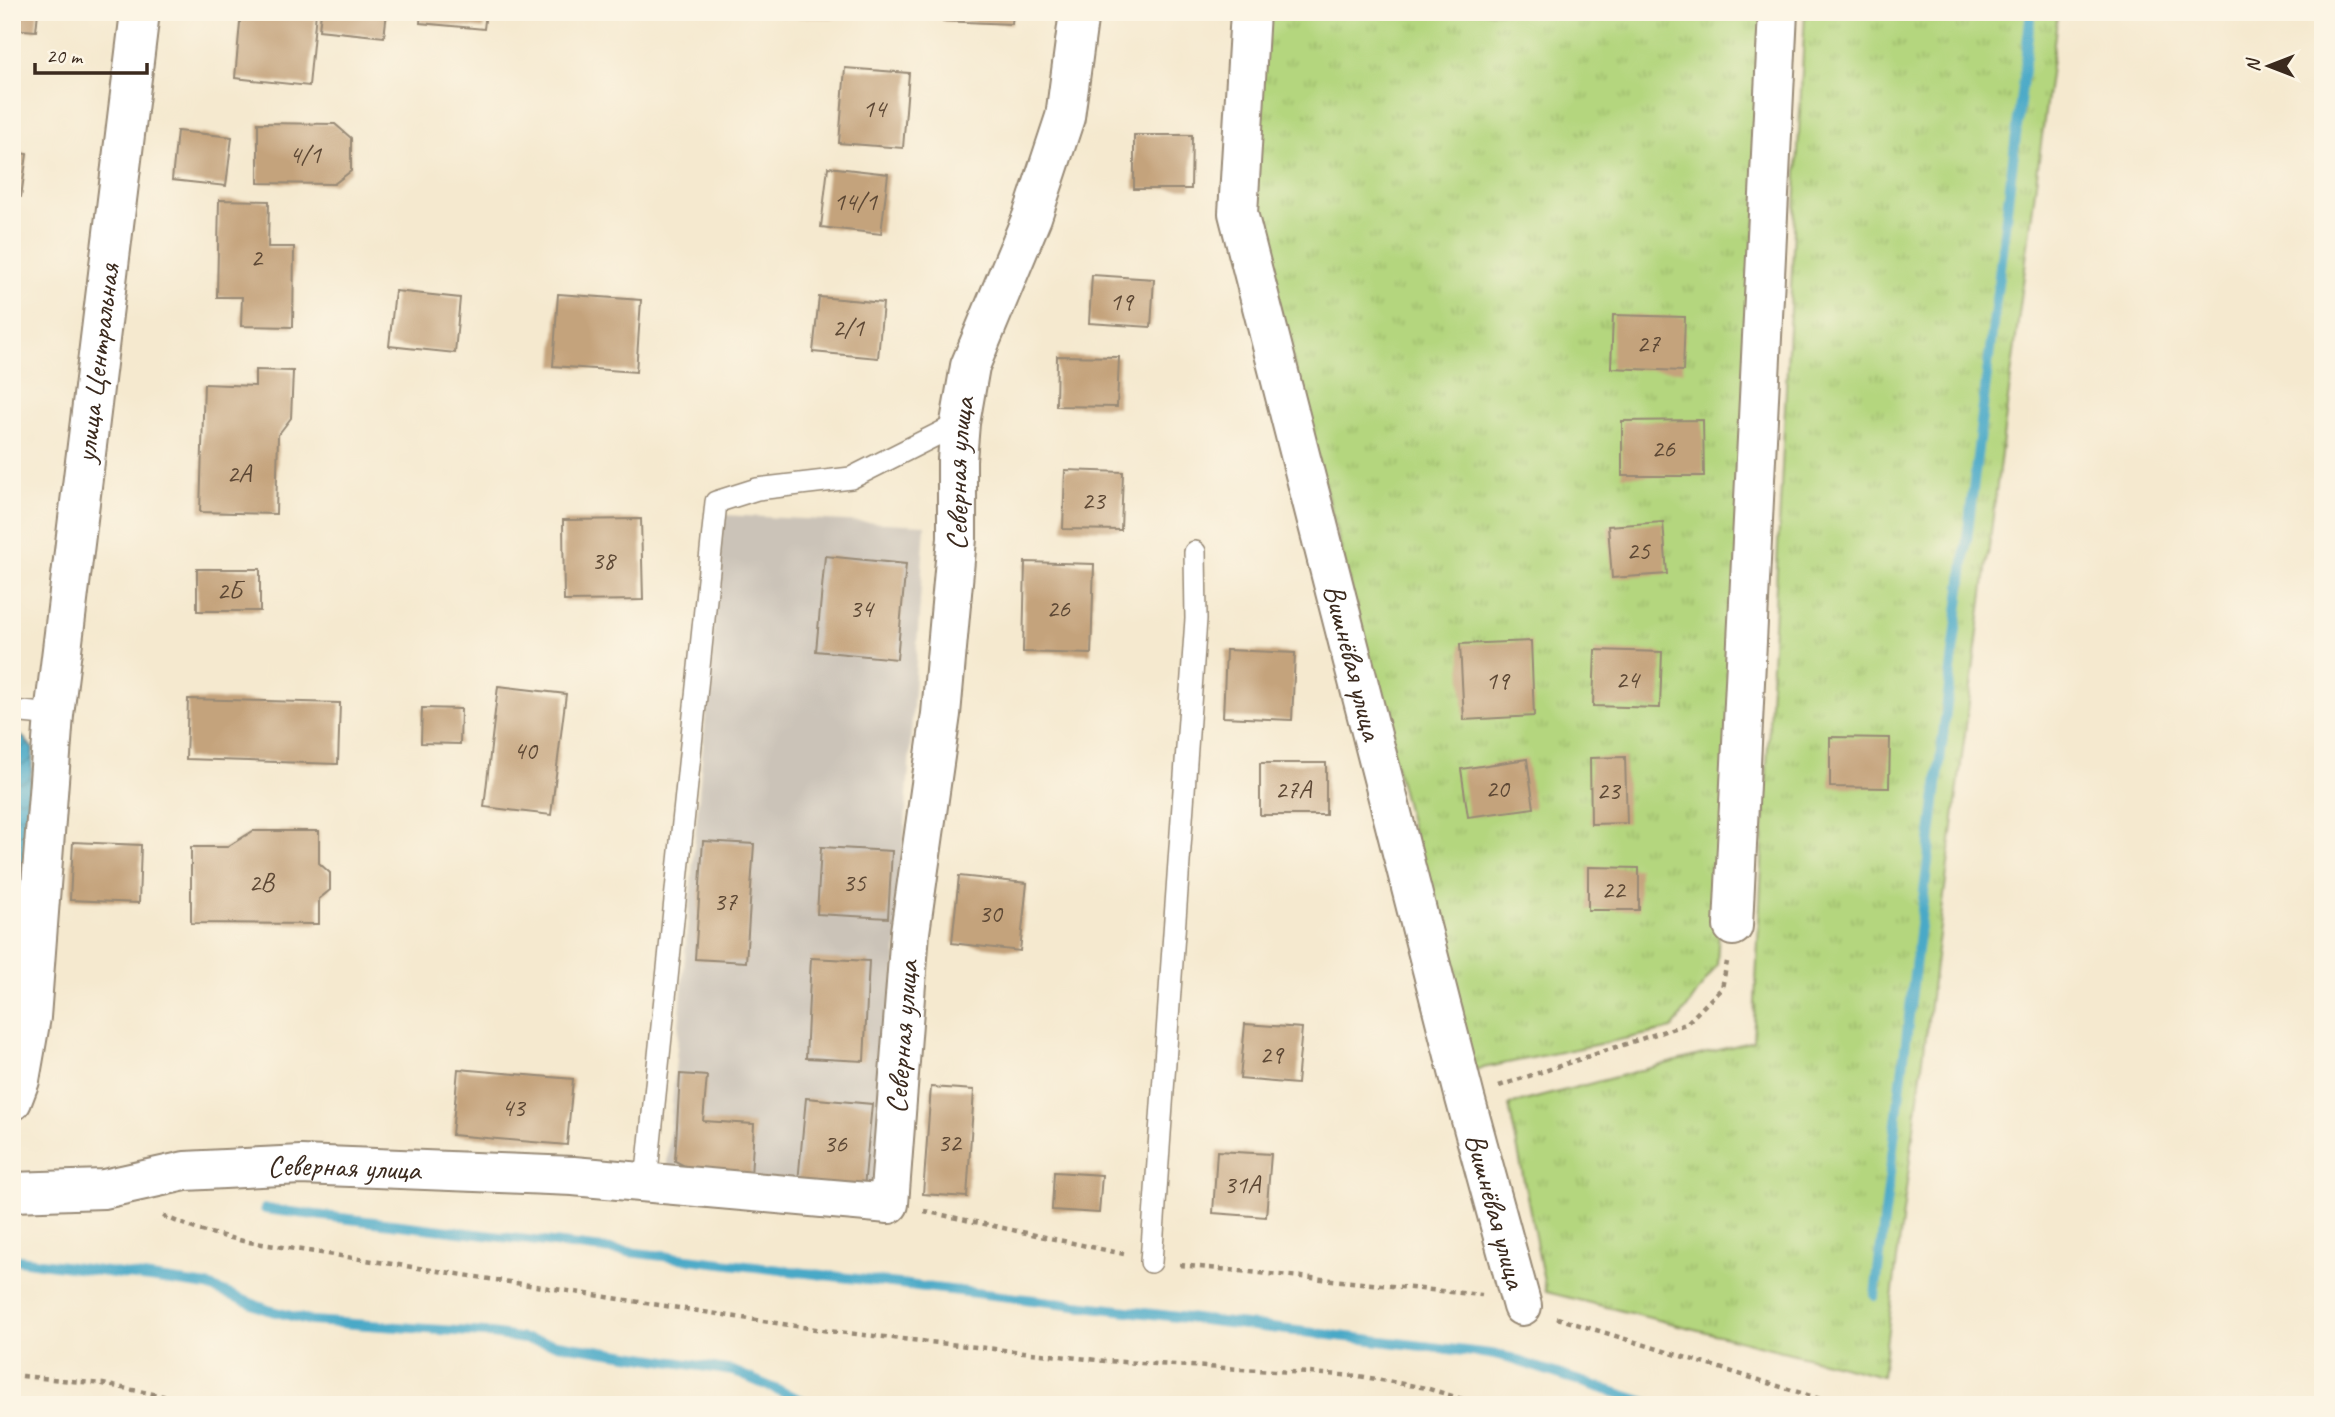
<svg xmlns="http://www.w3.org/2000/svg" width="2335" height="1417" font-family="Caveat,sans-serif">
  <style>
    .industrial { fill: #cbc3b8 }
    .grass { fill: url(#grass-tufts); stroke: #78804e; stroke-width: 2 }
    .water { fill: url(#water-waves); stroke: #426a72; stroke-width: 2 }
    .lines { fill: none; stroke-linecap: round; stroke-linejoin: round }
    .stream { stroke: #48a9c7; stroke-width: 10 }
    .building { fill: #c4a37b }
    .service-casing { stroke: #988a76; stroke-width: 24 }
    .minor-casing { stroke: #988a76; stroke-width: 42 }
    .path { stroke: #988a76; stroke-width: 4.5; stroke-dasharray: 5 5; stroke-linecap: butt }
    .service { stroke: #fff; stroke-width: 21 }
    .minor { stroke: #fff; stroke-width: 38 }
    .labels { text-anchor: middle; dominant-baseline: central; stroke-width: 7; stroke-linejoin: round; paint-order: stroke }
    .number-label { font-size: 26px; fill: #5d4835 }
    .street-label { font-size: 30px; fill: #3b2a1e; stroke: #fcf5e5 }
  </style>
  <defs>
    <pattern id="grass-tufts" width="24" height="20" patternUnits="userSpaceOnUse" patternTransform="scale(1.75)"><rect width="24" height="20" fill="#b4d67e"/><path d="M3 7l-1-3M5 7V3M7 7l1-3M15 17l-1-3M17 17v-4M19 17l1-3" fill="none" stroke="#9cb86c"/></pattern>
    <pattern id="water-waves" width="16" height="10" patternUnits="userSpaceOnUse" patternTransform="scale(1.75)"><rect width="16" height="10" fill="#48a9c7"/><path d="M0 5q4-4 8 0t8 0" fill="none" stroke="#3d8aa1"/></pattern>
  </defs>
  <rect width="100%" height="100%" fill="#fcf5e5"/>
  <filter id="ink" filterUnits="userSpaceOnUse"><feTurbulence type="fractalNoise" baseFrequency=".0143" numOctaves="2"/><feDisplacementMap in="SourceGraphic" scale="14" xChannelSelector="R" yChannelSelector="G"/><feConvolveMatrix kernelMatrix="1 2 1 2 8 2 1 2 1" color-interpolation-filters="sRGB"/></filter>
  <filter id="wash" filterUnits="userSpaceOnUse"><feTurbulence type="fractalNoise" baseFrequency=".00686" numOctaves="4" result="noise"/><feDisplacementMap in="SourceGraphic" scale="28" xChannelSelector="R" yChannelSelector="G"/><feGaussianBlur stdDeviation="1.57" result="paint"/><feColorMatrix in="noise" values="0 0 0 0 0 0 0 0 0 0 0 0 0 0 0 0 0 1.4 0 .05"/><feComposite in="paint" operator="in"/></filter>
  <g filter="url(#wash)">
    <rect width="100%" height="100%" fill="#f5e9cf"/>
    <!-- industrial -->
    <path class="industrial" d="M723,515L925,525L880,1203L666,1175Z"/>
    <!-- grass -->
    <path class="grass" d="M1266,12H1767L1717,965L1672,1029L1473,1070L1254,207Z
      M1805,12H2058L1882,1376L1546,1292L1509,1105L1753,1041Z"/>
    <!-- water -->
    <path class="water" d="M12,731L24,738L33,749L26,850L12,984Z"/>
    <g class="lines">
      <!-- stream -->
      <path class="stream" d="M265,1209L1499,1355L1654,1405
        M12,1259L208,1286L268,1310L311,1321L485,1333L733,1371L813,1405
        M1875,1296L2031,12"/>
    </g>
    <g id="blocks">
      <!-- building -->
      <path class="building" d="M12,12H38L36,31L12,29Z
        M241,12H316L309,86L235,78Z
        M321,12H387L384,37L319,30Z
        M421,12H486L484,29L420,23Z
        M780,12H836V18L780,17Z
        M943,12H1013L1012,24L942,21Z
        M845,68L909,73L903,148L839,143Z
        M258,123L335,124L351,138V171L334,184L258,183Z
        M177,131L232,137L226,186L172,180Z
        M1134,135H1192L1191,189H1134Z
        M12,152L27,154L21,197L12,196Z
        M828,167L888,174L881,234L821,227Z
        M219,200L269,201L268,247H294L293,327L241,326L242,297H217Z
        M1092,275L1154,279L1151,327L1089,323Z
        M395,291L460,298L455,353L389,346Z
        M12,294H20L17,323H12Z
        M558,294L641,300L636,372L553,366Z
        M819,297L883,303L878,358L813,352Z
        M1613,315L1685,317L1683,371L1611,368Z
        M1057,356L1119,357L1117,407L1056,406Z
        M255,370L293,371L291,418L278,435L276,514L200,512L204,384L255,386Z
        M1703,420L1704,476H1622V421Z
        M1065,470L1123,472L1121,530L1063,529Z
        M641,519L643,600L564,601L563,520Z
        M1663,522L1667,574L1612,578L1608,526Z
        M825,556L906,564L897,659L816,651Z
        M1025,562L1094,564L1091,654L1023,652Z
        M197,569H260V611H197Z
        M1531,641L1534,716L1464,720L1460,644Z
        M1226,650L1295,653L1292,720L1223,717Z
        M1595,650L1662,652L1660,708L1593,706Z
        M498,686L566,694L551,815L484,807Z
        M188,699L340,703L338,764L186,759Z
        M422,708L461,709L460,744L421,743Z
        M1830,737L1890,738L1889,788L1830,787Z
        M1625,757L1627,823L1591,824L1590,758Z
        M1527,759L1534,808L1468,817L1461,769Z
        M1260,763H1326V815H1260Z
        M253,831H319V863L330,873V890L319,899V924L191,923V847H227Z
        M703,841L754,844L746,962L695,959Z
        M73,842L141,845L139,903L70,900Z
        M821,847L892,851L888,918L817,914Z
        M1588,867L1639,868V910H1588Z
        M959,876L1027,883L1020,951L952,943Z
        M811,958L869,961L864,1061L806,1058Z
        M1245,1024L1302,1028L1297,1084L1240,1079Z
        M458,1069L573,1079L567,1145L452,1135Z
        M680,1074L707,1076L703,1121L754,1124L751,1177L700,1174L675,1161Z
        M931,1087L974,1090L967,1197L923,1194Z
        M806,1098L872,1104L864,1188L798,1182Z
        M1217,1151L1271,1154L1266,1217L1213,1213Z
        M1054,1172L1102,1175L1099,1213L1052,1210Z"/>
    </g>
  </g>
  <g filter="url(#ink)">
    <use href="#blocks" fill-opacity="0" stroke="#988a76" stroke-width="2"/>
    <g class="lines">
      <defs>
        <path id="service" d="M12,711L54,715
          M646,1182L716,502L757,489L851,478L960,423
          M1151,1262L1196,619L1195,552"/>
        <g id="minor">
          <path id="s1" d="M1250,12L1238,213L1465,1098L1522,1306"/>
          <path d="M1733,926L1778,12"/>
          <path id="s2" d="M12,1101L20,1080L31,1017L54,715L140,12"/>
          <path id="s3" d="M12,1192L104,1189L185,1171L301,1165L573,1176L889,1204L910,932L941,714L957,538V460L960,423L970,366L1032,217L1065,117L1079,12"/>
        </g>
      </defs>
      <!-- service casing -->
      <use href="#service" class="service-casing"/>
      <!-- minor casing -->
      <use href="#minor" class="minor-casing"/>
      <!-- path -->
      <path class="path" d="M1499,1086L1686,1024L1722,988L1727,962
        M924,1211L1124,1254
        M163,1216L198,1230L243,1241L828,1331L1106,1361L1359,1376L1426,1388L1482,1405
        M1180,1265L1482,1295
        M1557,1318L1840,1405
        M12,1375L103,1384L208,1405"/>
      <!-- service -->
      <use href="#service" class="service"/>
      <!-- minor -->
      <use href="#minor" class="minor"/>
    </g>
  </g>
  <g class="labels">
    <!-- number labels -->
    <g class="number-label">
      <text x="874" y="108">14</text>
      <text x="305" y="154">4/1</text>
      <text x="855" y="201">14/1</text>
      <text x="256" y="257">2</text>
      <text x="1121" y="301">19</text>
      <text x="848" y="327">2/1</text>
      <text x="1648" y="343">27</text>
      <text x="1663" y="448">26</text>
      <text x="239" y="473">2А</text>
      <text x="1093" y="500">23</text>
      <text x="1638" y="550">25</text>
      <text x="603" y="560">38</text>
      <text x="229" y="590">2Б</text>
      <text x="861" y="608">34</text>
      <text x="1058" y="608">26</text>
      <text x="1627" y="679">24</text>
      <text x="1497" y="680">19</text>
      <text x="525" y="750">40</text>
      <text x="1497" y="788">20</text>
      <text x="1293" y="789">27А</text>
      <text x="1608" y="790">23</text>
      <text x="261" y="882">2В</text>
      <text x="854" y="882">35</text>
      <text x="1613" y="889">22</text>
      <text x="725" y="901">37</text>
      <text x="990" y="913">30</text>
      <text x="1271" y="1054">29</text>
      <text x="513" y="1107">43</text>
      <text x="949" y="1142">32</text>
      <text x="835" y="1143">36</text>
      <text x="1242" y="1184">31А</text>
    </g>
    <!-- street labels -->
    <g class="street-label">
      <text stroke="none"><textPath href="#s2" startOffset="744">улица Центральная</textPath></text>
      <text stroke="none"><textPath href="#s3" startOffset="1615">Северная улица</textPath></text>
      <text stroke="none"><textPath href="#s1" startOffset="665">Вишнёвая улица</textPath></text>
      <text stroke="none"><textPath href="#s3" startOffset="1048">Северная улица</textPath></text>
      <text stroke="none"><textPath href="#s3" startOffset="334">Северная улица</textPath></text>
      <text stroke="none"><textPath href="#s1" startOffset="1232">Вишнёвая улица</textPath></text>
    </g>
  </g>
  <!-- margin -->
  <rect width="2335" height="1417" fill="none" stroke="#fcf5e5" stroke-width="42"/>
  <!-- north arrow -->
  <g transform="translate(2269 66) rotate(270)" stroke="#fcf5e5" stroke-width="5" paint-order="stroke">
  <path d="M0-5L12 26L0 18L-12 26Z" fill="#3b2a1e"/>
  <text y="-10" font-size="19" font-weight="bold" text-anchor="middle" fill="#3b2a1e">N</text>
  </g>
  <!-- scale -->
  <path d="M35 63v10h112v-10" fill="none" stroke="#3b2a1e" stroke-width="3.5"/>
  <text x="46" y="63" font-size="21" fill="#3b2a1e" stroke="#fcf5e5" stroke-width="5" paint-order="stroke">20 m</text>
</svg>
